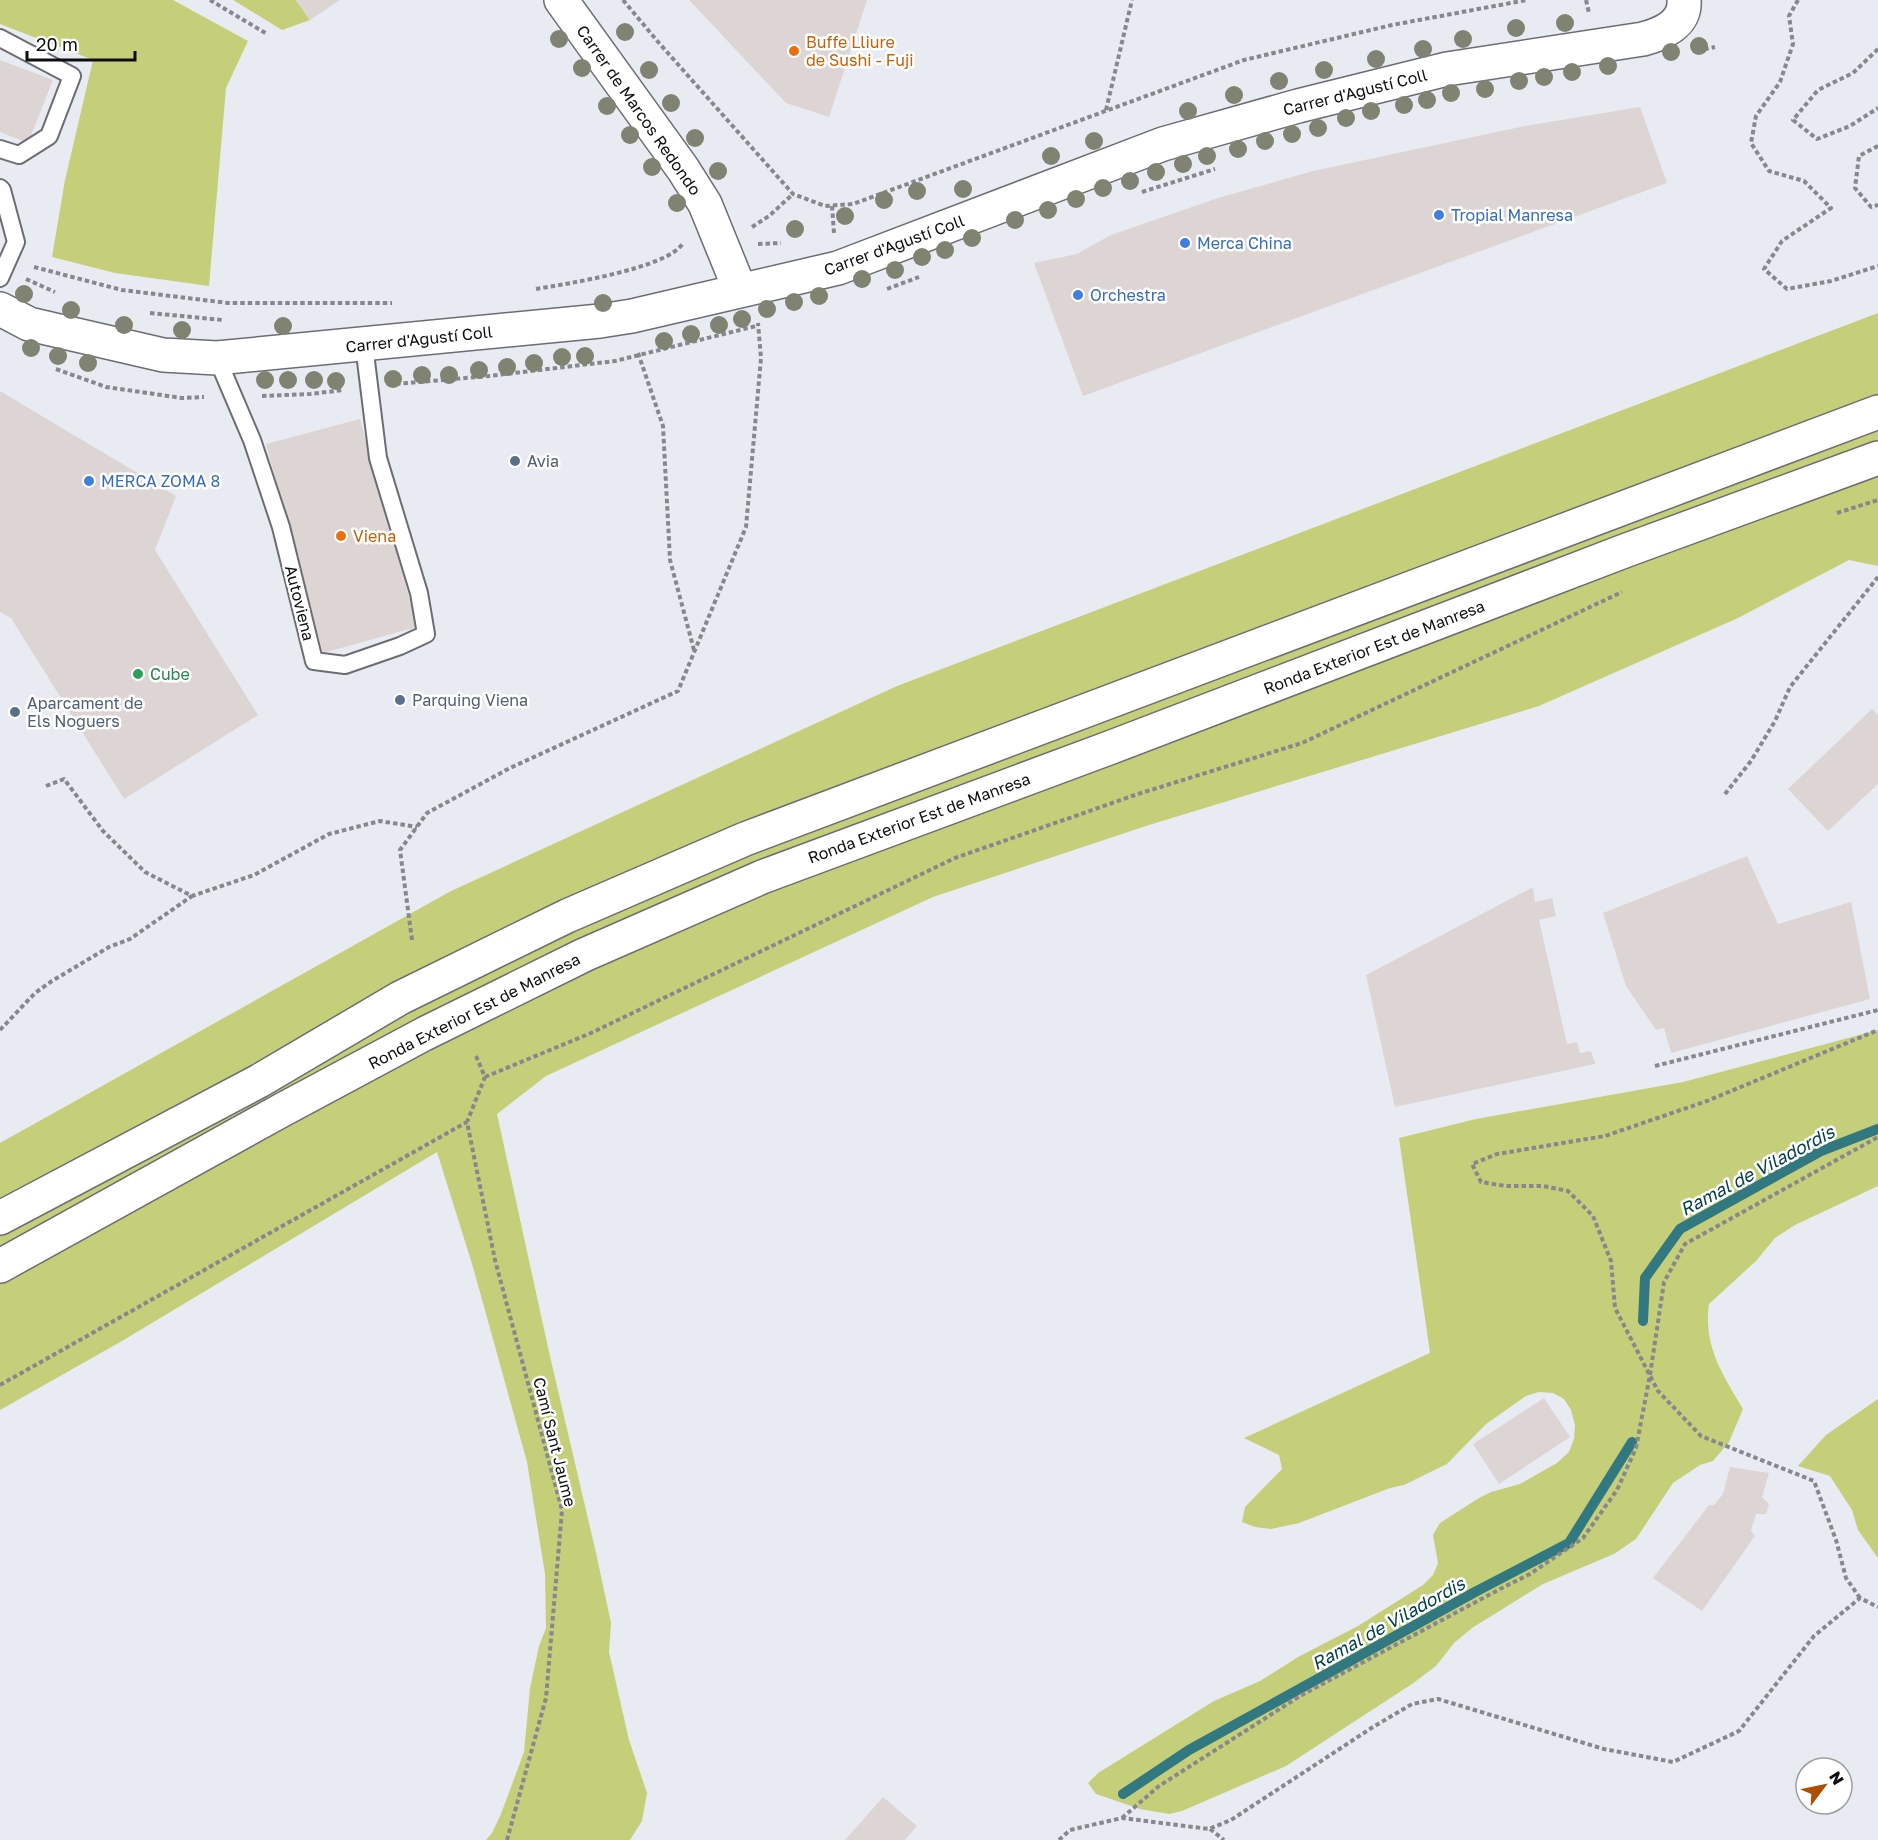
<svg xmlns="http://www.w3.org/2000/svg" width="1878" height="1840" font-family="'Golos Text',sans-serif">
  <style>
    .green { fill: #c5cf79 }
    .lines { fill: none; stroke-linecap: round; stroke-linejoin: round }
    .stream { stroke: #327880; stroke-width: 10 }
    .building { fill: #ddd5d3 }
    .lane-casing { stroke: #6c6d73; stroke-width: 20 }
    .street-casing { stroke: #6c6d73; stroke-width: 36 }
    .highway-casing { stroke: #6c6d73; stroke-width: 36 }
    .path { stroke: #86888d; stroke-width: 4; stroke-dasharray: 4.5 3; stroke-linecap: butt }
    .lane { stroke: #fff; stroke-width: 16 }
    .street { stroke: #fff; stroke-width: 33 }
    .highway { stroke: #fff; stroke-width: 33 }
    .tree { fill: #808371 }
    .food-dot { fill: #e8710a; stroke: #fff; stroke-width: 2 }
    .shop-dot { fill: #3f7fe0; stroke: #fff; stroke-width: 2 }
    .service-dot { fill: #5c6f8a; stroke: #fff; stroke-width: 2 }
    .leisure-dot { fill: #2e9e5b; stroke: #fff; stroke-width: 2 }
    .labels { text-anchor: middle; dominant-baseline: central; stroke-width: 5; stroke-linejoin: round; paint-order: stroke }
    .food-label { font-size: 16px; fill: #c56008; stroke: #fff; text-anchor: start }
    .street-label { font-size: 16px; fill: #0c0d0f; stroke: #fff }
    .shop-label { font-size: 16px; fill: #366cbe; stroke: #fff; text-anchor: start }
    .service-label { font-size: 16px; fill: #4e5e75; stroke: #fff; text-anchor: start }
    .leisure-label { font-size: 16px; fill: #27864d; stroke: #fff; text-anchor: start }
    .water-label { font-size: 18px; font-style: italic; fill: #003e43; stroke: #fff }
  </style>
  <rect width="100%" height="100%" fill="#e9ebf2"/>
  <!-- green -->
  <path class="green" d="M0,0H173L248,41L226,88L209,286L115,273L52,257L65,180L93,60L0,24Z
    M233,0H296L310,20L282,30Z
    M1878,313V566L1849,560L1738,618L1539,706L1149,825L933,897L546,1076L497,1114L549,1352L596,1553L611,1623L609,1652L622,1709L629,1740L647,1793L642,1821L630,1840H486L492,1833L501,1814L524,1752L530,1688L539,1646L546,1628L545,1574L527,1462L473,1267L437,1152L122,1341L0,1410V1143L451,891L897,686Z
    M1878,1030V1186L1795,1225L1775,1238L1756,1261L1709,1304C1703,1346 1723,1375 1743,1409L1729,1442L1713,1461L1700,1465L1673,1483L1636,1539L1614,1554L1543,1584L1472,1628L1454,1643L1436,1666L1412,1684L1286,1766L1182,1811L1169,1814L1140,1809L1096,1794L1088,1783L1098,1773L1214,1701L1260,1681L1298,1657L1358,1626L1423,1585L1433,1575L1438,1563L1433,1535L1440,1523L1479,1498L1491,1492L1520,1484L1557,1463L1569,1452L1574,1439L1575,1425L1571,1410L1564,1399L1553,1393L1539,1392L1526,1396L1486,1424L1447,1464L1404,1485L1390,1488L1299,1523L1271,1529L1255,1527L1242,1522L1245,1507L1282,1469L1279,1455L1244,1438L1430,1353L1399,1138L1476,1119L1683,1082Z
    M1878,1399V1558L1858,1530L1852,1510L1830,1476L1798,1466L1826,1435Z"/>
  <g class="lines">
    <!-- stream -->
    <path class="stream" d="M1643,1321L1645,1278L1680,1229L1821,1151L1878,1129
      M1123,1794L1189,1750L1475,1592L1569,1543L1632,1442"/>
  </g>
  <!-- building -->
  <path class="building" d="M296,0H340L310,20Z
    M689,0H867L829,117L786,103Z
    M0,60L53,80L28,143L0,132Z
    M1640,107L1667,183L1083,396L1034,263L1077,254L1111,235L1218,198L1313,171L1525,126Z
    M0,391L176,496L155,550L258,715L124,799L11,618L0,612Z
    M360,419L417,627L323,653L266,444Z
    M1872,709L1878,715V784L1828,831L1788,789Z
    M1747,856L1778,924L1851,902L1870,999L1671,1053L1664,1028L1656,1030L1626,986L1603,913Z
    M1533,887L1535,902L1552,898L1556,916L1539,920L1567,1044L1577,1042L1580,1053L1591,1051L1595,1064L1395,1107L1366,975Z
    M1544,1398L1570,1437L1499,1484L1473,1444Z
    M1730,1467L1769,1473L1762,1497L1769,1504L1766,1514H1756L1751,1531L1755,1536L1702,1611L1653,1578L1709,1505H1714L1723,1494Z
    M883,1797L917,1826L905,1840H845Z"/>
  <g class="lines">
    <defs>
      <path id="lane" d="M0,38L72,76L49,136L19,155L0,149
        M0,188L2,190L16,242L0,278
        M217,358L252,440L281,527L314,661L345,665L400,646L426,634L419,593L378,458L364,345"/>
      <path id="street" d="M561,0L683,169L705,204L740,290
        M0,309L29,324L163,355L217,358L600,321L632,316L838,268L1163,144L1298,106L1447,69L1643,39C1662,34 1686,24 1684,0"/>
      <path id="highway" d="M0,1218L259,1081L400,998L567,916L745,839L1878,412
        M0,1266L282,1110L424,1034L584,955L762,877L1109,748L1627,550L1878,458"/>
    </defs>
    <!-- lane casing -->
    <use href="#lane" class="lane-casing"/>
    <!-- street casing -->
    <use href="#street" class="street-casing"/>
    <!-- highway casing -->
    <use href="#highway" class="highway-casing"/>
    <!-- path -->
    <path class="path" d="M210,0L267,34
      M623,0L659,43L793,194L825,206L853,204L1244,60L1392,25L1527,0
      M1586,0L1589,13
      M1798,0L1789,16L1793,44L1780,82L1756,116L1751,143L1769,171L1804,181L1831,208L1782,241L1764,269L1787,289L1831,281L1878,266
      M1878,49L1853,73L1818,90L1793,120L1817,139L1850,126L1878,108
      M1697,51L1715,47
      M1106,110L1132,0
      M1878,146L1859,156L1855,188L1871,207L1878,205
      M1142,192L1215,169
      M832,206L834,233
      M752,227L769,216L793,194
      M758,244L781,243
      M34,267L122,290L228,303H392
      M26,279L55,292
      M536,289C566,284 669,268 683,243
      M887,289L919,277
      M150,313L223,320
      M638,353L663,426L670,560L694,650
      M56,369L106,387L182,398L204,397
      M396,384L489,376L615,361L756,326
      M262,396L310,394L344,390
      M1837,513L1878,500
      M46,786L64,779L103,831L145,872L192,896L254,875L329,834L380,821L417,827
      M1725,794L1751,761L1775,721L1790,687L1878,577
      M412,940L400,850L427,813L510,768L678,691L746,527L761,358L758,323
      M0,1030L35,993L52,981L109,947L130,939L192,896
      M476,1056L485,1077L467,1122L495,1260L562,1510L546,1698L507,1840
      M1655,1066L1878,1010
      M485,1077L591,1033L955,858L1138,794L1302,743L1622,592
      M0,1385L467,1122
      M1860,1598L1846,1578L1836,1540L1814,1481L1701,1436L1658,1391L1615,1308L1611,1261L1593,1216L1568,1191L1543,1186H1506L1481,1182L1472,1164L1497,1154L1605,1136L1707,1101L1878,1030
      M1122,1818L1159,1786L1300,1696L1500,1589L1530,1574L1583,1538L1617,1490L1636,1448L1650,1375L1664,1282L1685,1244L1878,1137
      M1210,1829L1224,1840
      M1059,1840L1070,1830L1122,1818L1209,1829L1231,1820L1373,1727L1412,1704L1438,1699L1604,1749L1673,1762L1739,1731L1814,1636L1860,1598L1878,1607"/>
    <!-- lane -->
    <use href="#lane" class="lane"/>
    <!-- street -->
    <use href="#street" class="street"/>
    <!-- highway -->
    <use href="#highway" class="highway"/>
  </g>
  <!-- trees -->
  <g class="tree">
    <circle cx="1565" cy="23" r="9"/>
    <circle cx="1516" cy="28" r="9"/>
    <circle cx="625" cy="32" r="9"/>
    <circle cx="559" cy="39" r="9"/>
    <circle cx="1463" cy="39" r="9"/>
    <circle cx="1699" cy="46" r="9"/>
    <circle cx="1423" cy="49" r="9"/>
    <circle cx="1671" cy="52" r="9"/>
    <circle cx="1376" cy="59" r="9"/>
    <circle cx="1608" cy="66" r="9"/>
    <circle cx="582" cy="68" r="9"/>
    <circle cx="649" cy="70" r="9"/>
    <circle cx="1324" cy="70" r="9"/>
    <circle cx="1572" cy="72" r="9"/>
    <circle cx="1544" cy="77" r="9"/>
    <circle cx="1279" cy="81" r="9"/>
    <circle cx="1519" cy="81" r="9"/>
    <circle cx="1485" cy="89" r="9"/>
    <circle cx="1451" cy="93" r="9"/>
    <circle cx="1234" cy="95" r="9"/>
    <circle cx="1427" cy="100" r="9"/>
    <circle cx="671" cy="103" r="9"/>
    <circle cx="1404" cy="105" r="9"/>
    <circle cx="607" cy="106" r="9"/>
    <circle cx="1188" cy="111" r="9"/>
    <circle cx="1371" cy="111" r="9"/>
    <circle cx="1346" cy="118" r="9"/>
    <circle cx="1318" cy="128" r="9"/>
    <circle cx="1292" cy="134" r="9"/>
    <circle cx="630" cy="135" r="9"/>
    <circle cx="695" cy="138" r="9"/>
    <circle cx="1094" cy="141" r="9"/>
    <circle cx="1265" cy="141" r="9"/>
    <circle cx="1238" cy="149" r="9"/>
    <circle cx="1051" cy="156" r="9"/>
    <circle cx="1207" cy="156" r="9"/>
    <circle cx="1183" cy="164" r="9"/>
    <circle cx="652" cy="167" r="9"/>
    <circle cx="718" cy="171" r="9"/>
    <circle cx="1156" cy="172" r="9"/>
    <circle cx="1130" cy="181" r="9"/>
    <circle cx="1103" cy="188" r="9"/>
    <circle cx="963" cy="189" r="9"/>
    <circle cx="917" cy="191" r="9"/>
    <circle cx="1076" cy="199" r="9"/>
    <circle cx="884" cy="200" r="9"/>
    <circle cx="677" cy="203" r="9"/>
    <circle cx="1048" cy="210" r="9"/>
    <circle cx="845" cy="216" r="9"/>
    <circle cx="1015" cy="220" r="9"/>
    <circle cx="795" cy="229" r="9"/>
    <circle cx="972" cy="238" r="9"/>
    <circle cx="945" cy="250" r="9"/>
    <circle cx="922" cy="257" r="9"/>
    <circle cx="895" cy="270" r="9"/>
    <circle cx="862" cy="279" r="9"/>
    <circle cx="24" cy="294" r="9"/>
    <circle cx="819" cy="296" r="9"/>
    <circle cx="794" cy="302" r="9"/>
    <circle cx="603" cy="303" r="9"/>
    <circle cx="767" cy="309" r="9"/>
    <circle cx="71" cy="310" r="9"/>
    <circle cx="742" cy="319" r="9"/>
    <circle cx="124" cy="325" r="9"/>
    <circle cx="719" cy="325" r="9"/>
    <circle cx="283" cy="326" r="9"/>
    <circle cx="182" cy="330" r="9"/>
    <circle cx="691" cy="334" r="9"/>
    <circle cx="664" cy="341" r="9"/>
    <circle cx="31" cy="348" r="9"/>
    <circle cx="58" cy="356" r="9"/>
    <circle cx="585" cy="356" r="9"/>
    <circle cx="562" cy="357" r="9"/>
    <circle cx="88" cy="363" r="9"/>
    <circle cx="534" cy="363" r="9"/>
    <circle cx="507" cy="367" r="9"/>
    <circle cx="479" cy="370" r="9"/>
    <circle cx="422" cy="375" r="9"/>
    <circle cx="449" cy="375" r="9"/>
    <circle cx="393" cy="379" r="9"/>
    <circle cx="265" cy="380" r="9"/>
    <circle cx="288" cy="380" r="9"/>
    <circle cx="314" cy="380" r="9"/>
    <circle cx="336" cy="381" r="9"/>
  </g>
  <!-- markers -->
  <g class="food-dot">
    <circle cx="794" cy="51" r="6"/>
    <circle cx="341" cy="536" r="6"/>
  </g>
  <g class="shop-dot">
    <circle cx="1439" cy="215" r="6"/>
    <circle cx="1185" cy="243" r="6"/>
    <circle cx="1078" cy="295" r="6"/>
    <circle cx="89" cy="481" r="6"/>
  </g>
  <g class="service-dot">
    <circle cx="515" cy="461" r="6"/>
    <circle cx="400" cy="700" r="6"/>
    <circle cx="15" cy="712" r="6"/>
  </g>
  <circle class="leisure-dot" cx="138" cy="674" r="6"/>
  <g class="labels">
    <!-- food labels -->
    <g class="food-label">
      <text x="806" y="42">Buffe Lliure<tspan x="806" dy="18">de Sushi - Fuji</tspan></text>
      <text x="353" y="536">Viena</text>
    </g>
    <!-- street labels -->
    <g class="street-label">
      <text transform="translate(1355 92) rotate(-14)">Carrer d'Agustí Coll</text>
      <text transform="translate(639 110) rotate(55)">Carrer de Marcos Redondo</text>
      <text transform="translate(894 245) rotate(-20)">Carrer d'Agustí Coll</text>
      <text transform="translate(419 339) rotate(-6)">Carrer d'Agustí Coll</text>
      <text transform="translate(300 603) rotate(76)">Autoviena</text>
      <text transform="translate(1374 647) rotate(-21)">Ronda Exterior Est de Manresa</text>
      <text transform="translate(919 818) rotate(-20)">Ronda Exterior Est de Manresa</text>
      <text transform="translate(474 1011) rotate(-27)">Ronda Exterior Est de Manresa</text>
      <text transform="translate(555 1442) rotate(76)">Camí Sant Jaume</text>
    </g>
    <!-- shop labels -->
    <g class="shop-label">
      <text x="1451" y="215">Tropial Manresa</text>
      <text x="1197" y="243">Merca China</text>
      <text x="1090" y="295">Orchestra</text>
      <text x="101" y="481">MERCA ZOMA 8</text>
    </g>
    <!-- service labels -->
    <g class="service-label">
      <text x="527" y="461">Avia</text>
      <text x="412" y="700">Parquing Viena</text>
      <text x="27" y="703">Aparcament de<tspan x="27" dy="18">Els Noguers</tspan></text>
    </g>
    <!-- leisure labels -->
    <g class="leisure-label">
      <text x="150" y="674">Cube</text>
    </g>
    <!-- water labels -->
    <g class="water-label">
      <text transform="translate(1757 1170) rotate(-28)">Ramal de Viladordis</text>
      <text transform="translate(1388 1623) rotate(-29)">Ramal de Viladordis</text>
    </g>
  </g>
  <!-- north arrow -->
  <g transform="translate(1824 1786) rotate(58)"><circle r="28" fill="#ffffff" stroke="#9e9e9f" stroke-width="1.5"/>
  <path d="M0-4.5L10 22L0 15L-10 22Z" fill="#ad4e01"/>
  <text y="-9" font-size="16" font-weight="bold" text-anchor="middle" fill="#0c0d0f">N</text>
  </g>
  <!-- scale -->
  <path d="M27 51v9h108v-9" fill="none" stroke="#0c0d0f" stroke-width="3"/>
  <text x="36" y="51" font-size="18" fill="#0c0d0f" stroke="#ffffff" stroke-width="4.5" paint-order="stroke">20 m</text>
</svg>
